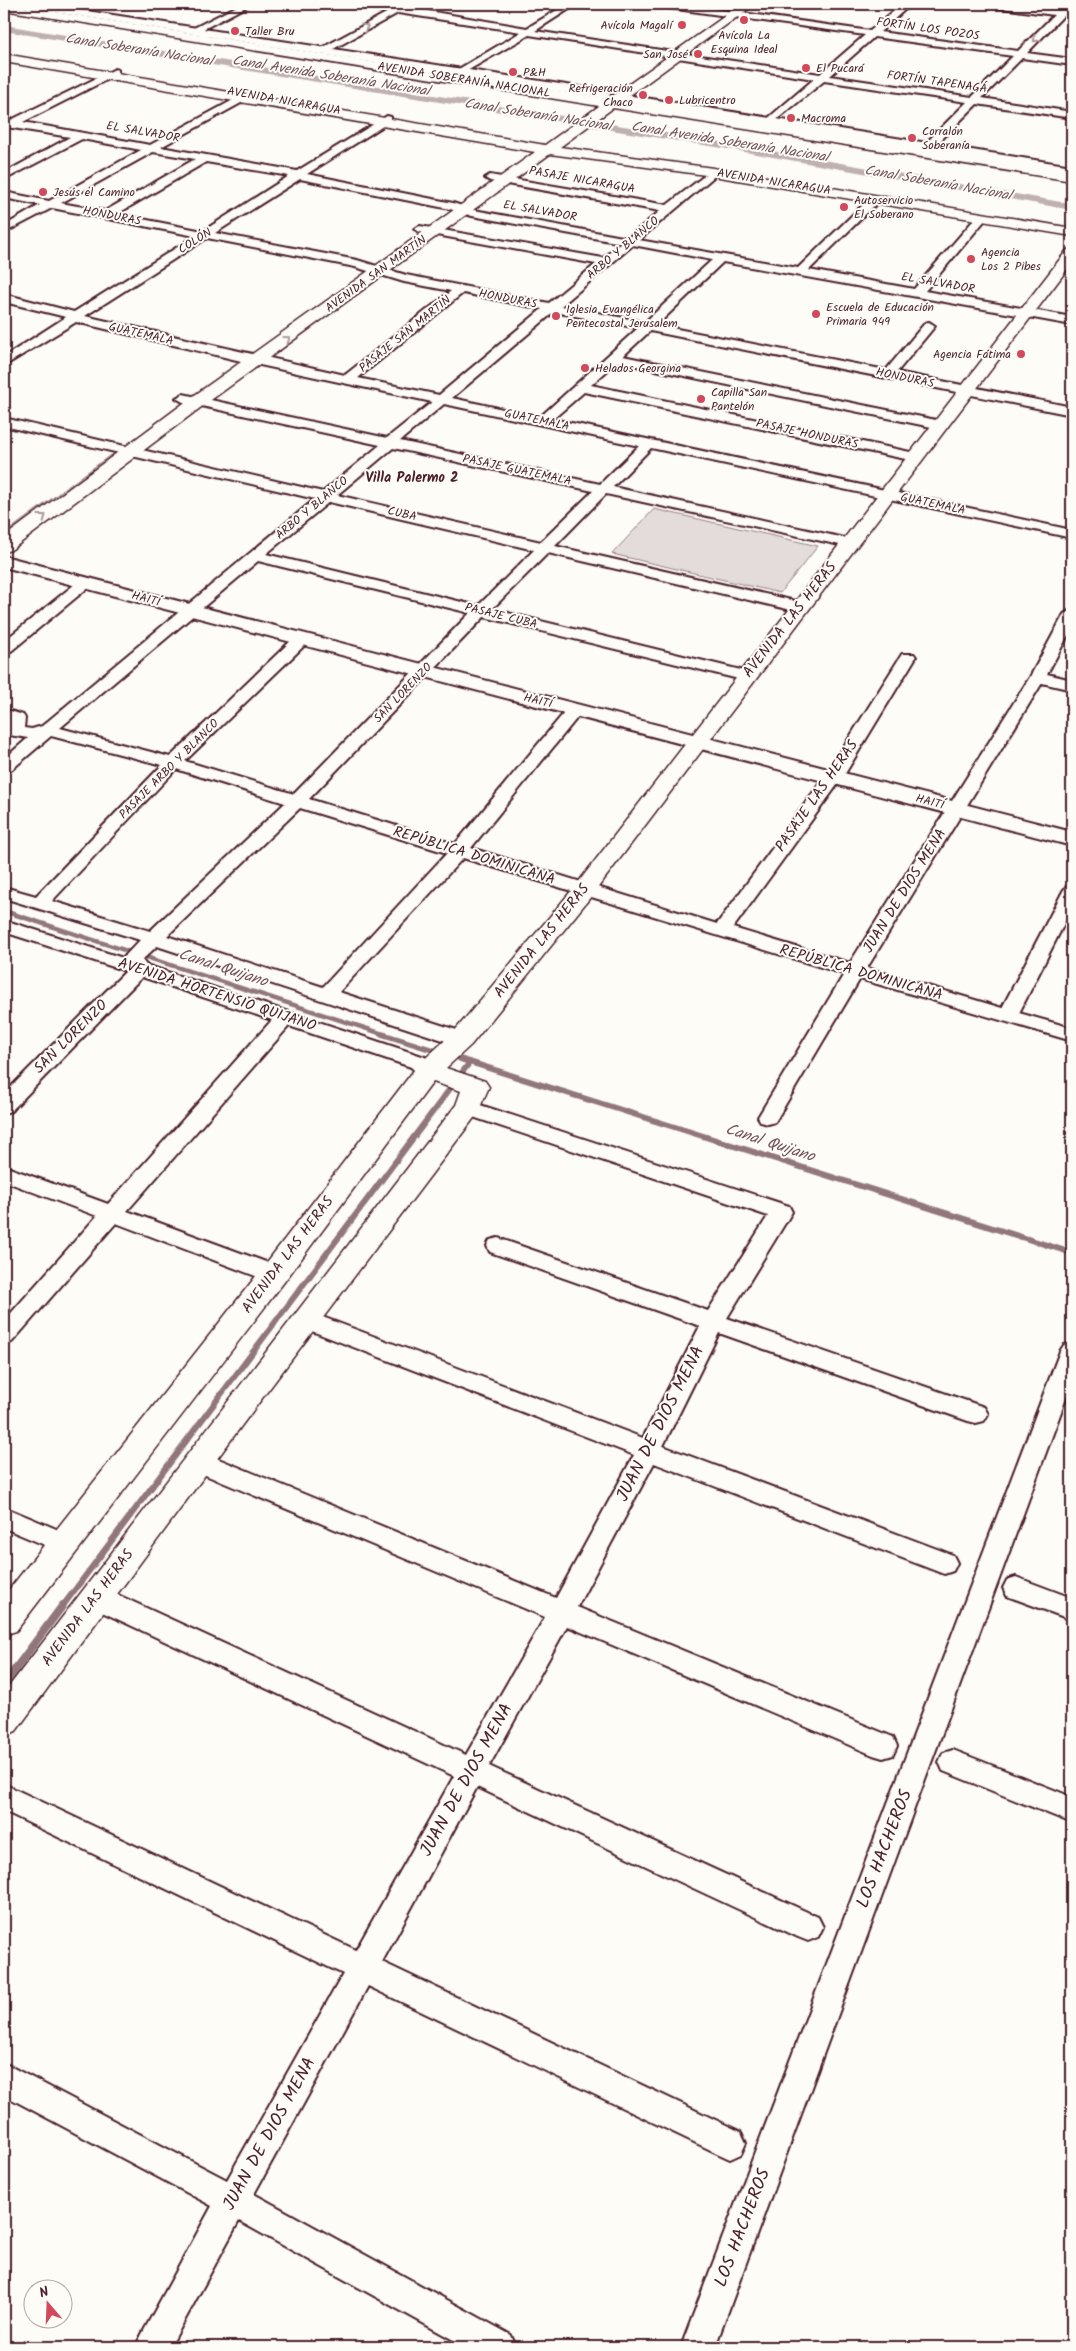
<svg xmlns="http://www.w3.org/2000/svg" width="1076" height="2351" font-family="Kalam,sans-serif">
  <style>
    .green { fill: #e3dcda; stroke: #967e82 }
    .lines { fill: none; stroke-linecap: round; stroke-linejoin: round }
    .stream-far2 { stroke: #91777b; stroke-width: 4.5 }
    .stream-far1 { stroke: #91777b; stroke-width: 6 }
    .stream { stroke: #91777b; stroke-width: 8 }
    .canal { fill: #c0b1b1; fill-rule: evenodd }
    .minor-casing { stroke: #4a1f2b; stroke-width: 4 }
    .tertiary-casing { stroke: #4a1f2b; stroke-width: 4 }
    .secondary-casing { stroke: #4a1f2b; stroke-width: 3 }
    .minor { fill: #fdfcf7; fill-rule: evenodd }
    .tertiary { fill: #fdfcf7; fill-rule: evenodd }
    .secondary { fill: #fdfcf7; fill-rule: evenodd }
    .oneway { stroke: #ac999b }
    .poi-dot { fill: #d1495b; stroke: #fdfcf7; stroke-width: 2 }
    .labels { text-anchor: middle; dominant-baseline: central; stroke-width: 4; stroke-linejoin: round; paint-order: stroke }
    .far-poi-label { font-size: 12px; fill: #4a1f2b; stroke: #fdfcf7; text-anchor: start }
    .far-street-label { font-size: 12px; fill: #4a1f2b; stroke: #fdfcf7 }
    .far-water-label { font-size: 14px; font-style: italic; fill: #73525a; stroke: #fdfcf7 }
    .far-neighbourhood-label { font-size: 14px; font-weight: bold; fill: #4a1f2b; stroke: #fdfcf7 }
    .street-label { font-size: 15px; fill: #4a1f2b; stroke: #fdfcf7 }
    .water-label { font-size: 16px; font-style: italic; fill: #73525a; stroke: #fdfcf7 }
    .near-street-label { font-size: 18px; fill: #4a1f2b; stroke: #fdfcf7 }
  </style>
  <rect width="100%" height="100%" fill="#fdfcf7"/>
  <filter id="ink" filterUnits="userSpaceOnUse"><feTurbulence type="fractalNoise" baseFrequency=".02" numOctaves="2"/><feDisplacementMap in="SourceGraphic" scale="10" xChannelSelector="R" yChannelSelector="G"/><feConvolveMatrix kernelMatrix="1 2 1 2 8 2 1 2 1" color-interpolation-filters="sRGB"/></filter>
  <g filter="url(#ink)">
    <!-- green -->
    <path class="green" d="M116,455V457L4,541V534L109,456Z
      M654,509L818,546L780,593L612,554Z"/>
    <g class="lines">
      <!-- stream-far2 -->
      <path class="stream-far2" d="M4,911L386,1035"/>
      <!-- stream-far1 -->
      <path class="stream-far1" d="M382,1034L433,1050
        M460,1059L1072,1253
        M62,1607L470,1062"/>
      <!-- stream -->
      <path class="stream" d="M4,1684L63,1605"/>
      <!-- canal -->
      <path class="canal" d="M4,25L734,144L1072,204V210L734,150L4,31Z"/>
      <defs>
        <path id="minor" d="M79,4H90L73,13L65,11Z
          M241,4H251L196,33L188,31Z
          M351,4L399,6L527,28L567,4H577L535,31L820,74L865,35L662,7L658,4H679L870,31L902,4H911L880,32L1018,51L1054,15L993,7L989,4H1012L1059,10L1065,4H1072L1068,11L1072,12V16H1063L1027,53L1072,59V65L1022,58L982,98L1072,112V118L977,104L931,150L927,151L922,148L923,146L967,102L824,81L770,125L765,122L766,120L814,79L529,35L460,75L455,72L457,70L521,32L398,13L326,53H320V49L388,12L355,7ZM874,37L1013,56L972,97L830,76Z
          M115,69L118,70V74L23,122L150,145L248,92L253,95L252,97L161,147L297,171L387,116L391,117V121L307,174L453,203L474,210L628,238L660,211L490,181L485,178L490,175L667,205L713,169L718,172L717,174L639,240L798,268L871,197L875,196L881,199L879,201L809,270L914,289L978,215H986V219L925,291L1072,317V325L723,262L657,325L886,370L925,323L929,322L935,326L897,372L1072,407V415L650,331L623,356L941,421L948,425L941,429L617,362L591,385L915,453L922,457L915,461L584,392L553,419L1072,530V538L651,448L613,487L849,539L856,543L849,547L606,494L555,546L800,602L808,607L800,612L548,553L492,609L753,673L755,676L753,679L747,681L484,617L309,799L455,844L569,707H581L583,710L581,713L471,848L717,924L826,775L902,654H914L916,657L843,777L733,928L850,963L1030,677L1064,614L1072,609V628L1047,674L1072,680V690L1042,683L867,968L1002,1008L1063,891L1066,887L1072,886V908L1019,1013L1072,1028V1041L860,979L775,1122L768,1124L761,1122L758,1117L844,974L463,858L339,992L469,1034L472,1039L469,1044L462,1046L455,1044L157,946L142,960L146,965L425,1057L437,1071L434,1076C423,1079 419,1075 411,1067L289,1026L127,1211L282,1268L285,1274L282,1280L274,1282L266,1280L116,1223L12,1342L4,1345V1321L97,1216L4,1181V1166L108,1204L272,1020L142,977L11,1111L4,1113V1094L126,971L4,932V920L123,958L140,940L4,898V887L36,896L162,765L51,736L10,771L4,772V759L28,738L9,735L7,731L8,721L4,719V709L23,715L25,718L24,728L32,729L42,726L315,499L4,426V418L323,492L380,445L183,402L176,398L183,394L387,438L432,402L241,361L76,322L4,366V357L66,317L4,302V294L74,312L195,236L52,208L4,233V226L40,205L4,198V192L49,201L141,150L82,139L4,180V173L70,137L6,127L4,125V119L11,120ZM153,152L195,159L105,211L61,203ZM206,162L289,176L203,231L117,214ZM300,179L450,209L472,216L621,243L603,258L420,226L414,229L420,232L596,264L549,303L406,275L357,260L215,233ZM207,238L355,267L404,282L451,291L345,375L85,316ZM633,245L712,260L645,322L561,306ZM463,293L542,309L439,395L358,378ZM554,312L638,328L540,417L452,398ZM444,404L639,446L600,484L400,441ZM393,448L593,491L541,542L337,495ZM329,502L534,550L478,606L266,554ZM258,561L470,613L294,794L185,761L308,642L310,639L308,636H296L170,757L60,728ZM176,769L285,803L150,931L52,901ZM300,808L447,853L323,987L167,936Z
          M85,578L90,580L93,583L90,586L10,652L4,654V641L80,580Z
          M468,1101L789,1206L792,1212L727,1318L984,1407L988,1414L984,1421L976,1423L968,1421L719,1333L663,1446L953,1555L957,1563L953,1571L944,1574L654,1463L577,1607L893,1737L897,1746L893,1755L883,1758L873,1755L567,1626L489,1766L818,1917L823,1927L818,1937L808,1941L798,1937L477,1787L382,1962L741,2132L746,2143L741,2154L730,2159L719,2154L368,1986L254,2194L511,2335L516,2347H466L239,2221L170,2347H135L212,2206L4,2095V2063L227,2180L343,1974L4,1811V1784L356,1950L454,1776L87,1605L83,1597L87,1589L96,1586L105,1589L466,1755L545,1617L191,1469L188,1462L191,1455L200,1452L209,1455L556,1598L634,1455L296,1325L293,1319L296,1313L304,1310L312,1313L643,1438L700,1326L490,1252L487,1246L490,1240L498,1238L708,1311L768,1216L461,1113L458,1108L461,1103Z
          M1072,1342V1382L715,2347H681L1060,1351L1064,1345Z
          M4,1507L73,1536L77,1543L73,1550L64,1553L4,1528Z
          M1016,1577L1072,1598V1620L1007,1596L1003,1588L1007,1580Z
          M953,1750L1072,1797V1823L943,1771L939,1762L943,1753Z"/>
        <path id="tertiary" d="M16,4H42L605,91L611,95L605,99L22,7Z
          M620,94L1072,166V174L616,101L614,98Z
          M4,556L1072,832V846L4,567Z"/>
        <path id="secondary" d="M4,4L608,99L742,4H755L622,101L1072,173V181L613,108L560,147L713,168L1072,228V236L713,176L550,154L204,405L11,550L4,552V537L192,397L535,152L4,62V54L545,145L599,106L4,10Z
          M1072,249V263L593,894L471,1045L446,1068L485,1081L489,1087L477,1114L245,1421L16,1731L4,1736V1693L456,1105L461,1091L433,1082L284,1282L16,1631L4,1635V1596L264,1266L418,1065L453,1033L577,884L1067,250Z"/>
      </defs>
      <!-- minor casing -->
      <use href="#minor" class="minor-casing"/>
      <!-- tertiary casing -->
      <use href="#tertiary" class="tertiary-casing"/>
      <!-- secondary casing -->
      <use href="#secondary" class="secondary-casing"/>
      <!-- minor -->
      <use href="#minor" class="minor"/>
      <!-- tertiary -->
      <use href="#tertiary" class="tertiary"/>
      <!-- secondary -->
      <use href="#secondary" class="secondary"/>
    </g>
    <!-- one-way arrows -->
    <defs><path id="oneway-chevron" d="M-2-3.5L2.5 0L-2 3.5" fill="none" stroke-width="1.6" stroke-linecap="round" stroke-linejoin="round" transform="scale(1.25)"/></defs>
    <g class="oneway">
      <use href="#oneway-chevron" transform="translate(365 27) rotate(-29)"/>
      <use href="#oneway-chevron" transform="translate(1036 39) rotate(134)"/>
      <use href="#oneway-chevron" transform="translate(287 339) rotate(-36)"/>
      <use href="#oneway-chevron" transform="translate(43 517) rotate(-37)"/>
    </g>
  </g>
  <!-- markers -->
  <g class="poi-dot">
    <circle cx="744" cy="20" r="5"/>
    <circle cx="682" cy="25" r="5"/>
    <circle cx="235" cy="31" r="5"/>
    <circle cx="698" cy="54" r="5"/>
    <circle cx="806" cy="68" r="5"/>
    <circle cx="513" cy="72" r="5"/>
    <circle cx="643" cy="95" r="5"/>
    <circle cx="669" cy="100" r="5"/>
    <circle cx="791" cy="118" r="5"/>
    <circle cx="912" cy="138" r="5"/>
    <circle cx="43" cy="192" r="5"/>
    <circle cx="844" cy="207" r="5"/>
    <circle cx="971" cy="259" r="5"/>
    <circle cx="816" cy="314" r="5"/>
    <circle cx="556" cy="316" r="5"/>
    <circle cx="1021" cy="354" r="5"/>
    <circle cx="585" cy="368" r="5"/>
    <circle cx="701" cy="399" r="5"/>
  </g>
  <g class="labels">
    <!-- far-poi labels -->
    <g class="far-poi-label">
      <text x="672" y="25" text-anchor="end">Avícola Magalí</text>
      <text x="245" y="31">Taller Bru</text>
      <text x="744" y="35" text-anchor="middle">Avícola La<tspan x="744" dy="14">Esquina Ideal</tspan></text>
      <text x="688" y="54" text-anchor="end">San José</text>
      <text x="816" y="68">El Pucará</text>
      <text x="523" y="72">P&amp;H</text>
      <text x="633" y="88" text-anchor="end">Refrigeración<tspan x="633" dy="14">Chaco</tspan></text>
      <text x="679" y="100">Lubricentro</text>
      <text x="801" y="118">Macroma</text>
      <text x="922" y="131">Corralón<tspan x="922" dy="14">Soberanía</tspan></text>
      <text x="53" y="192">Jesús el Camino</text>
      <text x="854" y="200">Autoservicio<tspan x="854" dy="14">El Soberano</tspan></text>
      <text x="981" y="252">Agencia<tspan x="981" dy="14">Los 2 Pibes</tspan></text>
      <text x="826" y="307">Escuela de Educación<tspan x="826" dy="14">Primaria 949</tspan></text>
      <text x="566" y="309">Iglesia Evangélica<tspan x="566" dy="14">Pentecostal Jerusalem</tspan></text>
      <text x="1011" y="354" text-anchor="end">Agencia Fátima</text>
      <text x="595" y="368">Helados Georgina</text>
      <text x="711" y="392">Capilla San<tspan x="711" dy="14">Pantelón</tspan></text>
    </g>
    <!-- far-street labels -->
    <g class="far-street-label">
      <text transform="translate(928 29) rotate(8)">FORTÍN LOS POZOS</text>
      <text transform="translate(464 80) rotate(9)">AVENIDA SOBERANÍA NACIONAL</text>
      <text transform="translate(937 82) rotate(8)">FORTÍN TAPENAGÁ</text>
      <text transform="translate(284 101) rotate(10)">AVENIDA NICARAGUA</text>
      <text transform="translate(143 132) rotate(10)">EL SALVADOR</text>
      <text transform="translate(582 180) rotate(10)">PASAJE NICARAGUA</text>
      <text transform="translate(774 182) rotate(9)">AVENIDA NICARAGUA</text>
      <text transform="translate(540 211) rotate(10)">EL SALVADOR</text>
      <text transform="translate(112 216) rotate(11)">HONDURAS</text>
      <text transform="translate(195 241) rotate(-32)">COLÓN</text>
      <text transform="translate(623 248) rotate(-40)">ARBO Y BLANCO</text>
      <text transform="translate(376 274) rotate(-36)">AVENIDA SAN MARTÍN</text>
      <text transform="translate(938 283) rotate(10)">EL SALVADOR</text>
      <text transform="translate(508 299) rotate(11)">HONDURAS</text>
      <text transform="translate(141 334) rotate(13)">GUATEMALA</text>
      <text transform="translate(405 334) rotate(-39)">PASAJE SAN MARTÍN</text>
      <text transform="translate(905 378) rotate(12)">HONDURAS</text>
      <text transform="translate(537 420) rotate(12)">GUATEMALA</text>
      <text transform="translate(807 434) rotate(12)">PASAJE HONDURAS</text>
      <text transform="translate(517 470) rotate(12)">PASAJE GUATEMALA</text>
      <text transform="translate(933 504) rotate(12)">GUATEMALA</text>
      <text transform="translate(312 508) rotate(-40)">ARBO Y BLANCO</text>
      <text transform="translate(402 514) rotate(13)">CUBA</text>
      <text transform="translate(146 599) rotate(15)">HAITÍ</text>
      <text transform="translate(501 616) rotate(14)">PASAJE CUBA</text>
      <text transform="translate(403 693) rotate(-46)">SAN LORENZO</text>
      <text transform="translate(538 701) rotate(14)">HAITÍ</text>
      <text transform="translate(169 769) rotate(-45)">PASAJE ARBO Y BLANCO</text>
      <text transform="translate(930 802) rotate(15)">HAITÍ</text>
    </g>
    <!-- far-water labels -->
    <g class="far-water-label">
      <text transform="translate(139 50) rotate(9)">Canal Soberanía Nacional</text>
      <text transform="translate(331 76) rotate(9)">Canal Avenida Soberanía Nacional</text>
      <text transform="translate(538 115) rotate(9)">Canal Soberanía Nacional</text>
      <text transform="translate(730 142) rotate(9)">Canal Avenida Soberanía Nacional</text>
      <text transform="translate(938 183) rotate(10)">Canal Soberanía Nacional</text>
    </g>
    <!-- far-neighbourhood labels -->
    <g class="far-neighbourhood-label">
      <text x="412" y="478">Villa Palermo 2</text>
    </g>
    <!-- street labels -->
    <g class="street-label">
      <text transform="translate(790 620) rotate(-52)">AVENIDA LAS HERAS</text>
      <text transform="translate(817 796) rotate(-55)">PASAJE LAS HERAS</text>
      <text transform="translate(474 856) rotate(17)">REPÚBLICA DOMINICANA</text>
      <text transform="translate(905 891) rotate(-58)">JUAN DE DIOS MENA</text>
      <text transform="translate(542 941) rotate(-51)">AVENIDA LAS HERAS</text>
      <text transform="translate(861 973) rotate(16)">REPÚBLICA DOMINICANA</text>
      <text transform="translate(217 995) rotate(18)">AVENIDA HORTENSIO QUIJANO</text>
      <text transform="translate(71 1037) rotate(-45)">SAN LORENZO</text>
      <text transform="translate(288 1255) rotate(-53)">AVENIDA LAS HERAS</text>
      <text transform="translate(88 1608) rotate(-53)">AVENIDA LAS HERAS</text>
    </g>
    <!-- water labels -->
    <g class="water-label">
      <text transform="translate(223 968) rotate(18)">Canal Quijano</text>
      <text transform="translate(770 1143) rotate(18)">Canal Quijano</text>
    </g>
    <!-- near-street labels -->
    <g class="near-street-label">
      <text transform="translate(661 1424) rotate(-63)">JUAN DE DIOS MENA</text>
      <text transform="translate(467 1780) rotate(-61)">JUAN DE DIOS MENA</text>
      <text transform="translate(885 1849) rotate(-69)">LOS HACHEROS</text>
      <text transform="translate(270 2134) rotate(-61)">JUAN DE DIOS MENA</text>
      <text transform="translate(743 2228) rotate(-69)">LOS HACHEROS</text>
    </g>
  </g>
  <!-- margin -->
  <rect width="1076" height="2351" fill="none" stroke="#fdfcf7" stroke-width="20"/>
  <rect x="10" y="10" width="1056" height="2331" fill="none" stroke="#4a1f2b" stroke-width="2" filter="url(#ink)"/>
  <!-- north arrow -->
  <g transform="translate(48 2304) rotate(341)"><circle r="24" fill="#fdfcf7" stroke="#b5a4a5"/>
  <path d="M0-4L9 19L0 12L-9 19Z" fill="#d1495b"/>
  <text y="-8" font-size="14" font-weight="bold" text-anchor="middle" fill="#4a1f2b">N</text>
  </g>
</svg>
